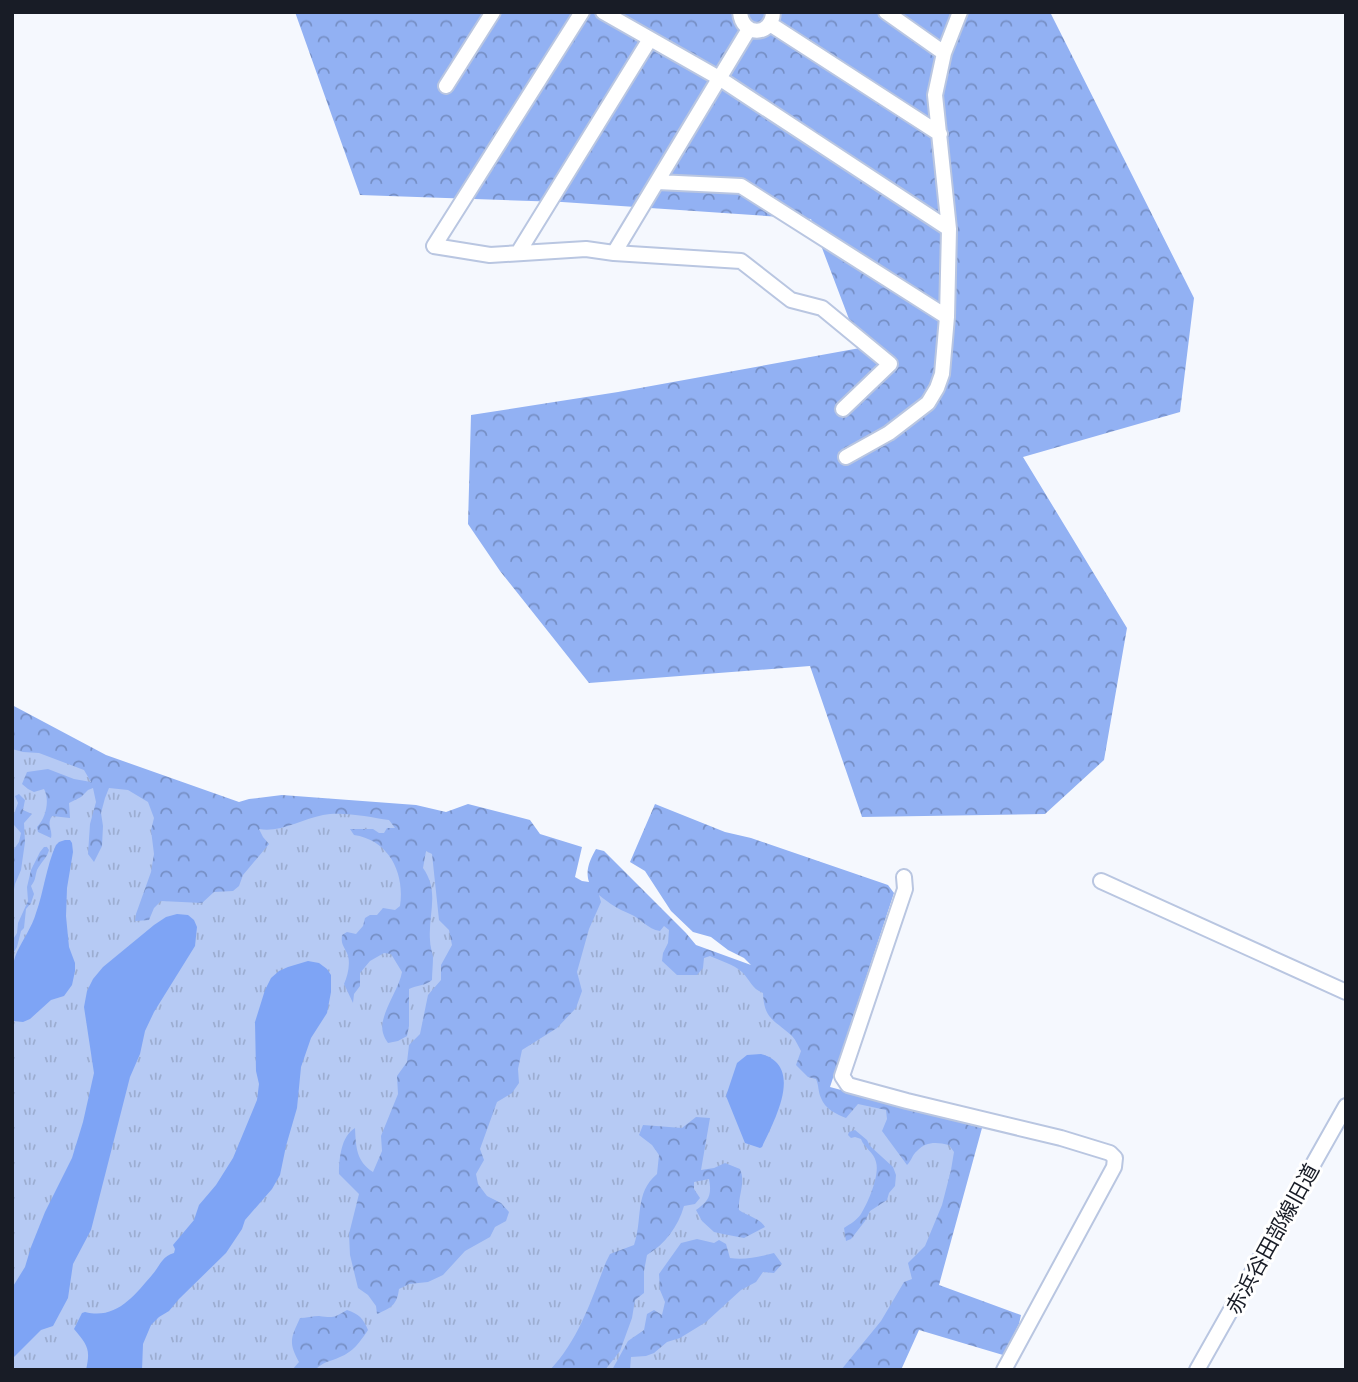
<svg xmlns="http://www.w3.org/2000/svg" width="1358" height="1382" font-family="'Playfair Display','Noto Sans JP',serif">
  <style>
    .grass { fill: url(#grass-tufts) }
    .forest { fill: url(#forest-crowns) }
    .water { fill: #7ea4f5 }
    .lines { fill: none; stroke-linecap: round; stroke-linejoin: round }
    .minor-casing { stroke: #b9c6e1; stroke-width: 18 }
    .minor { stroke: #fff; stroke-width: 14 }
    .labels { text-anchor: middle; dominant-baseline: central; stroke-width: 6; stroke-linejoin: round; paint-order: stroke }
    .street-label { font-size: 21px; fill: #181c26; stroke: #fff }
  </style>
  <defs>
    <pattern id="grass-tufts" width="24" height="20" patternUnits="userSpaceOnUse" patternTransform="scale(1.75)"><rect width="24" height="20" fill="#b6caf4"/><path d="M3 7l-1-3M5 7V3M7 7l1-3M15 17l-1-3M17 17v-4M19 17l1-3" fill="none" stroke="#9cadd1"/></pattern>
    <pattern id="forest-crowns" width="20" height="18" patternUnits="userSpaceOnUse" patternTransform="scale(1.75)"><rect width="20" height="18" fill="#92b1f3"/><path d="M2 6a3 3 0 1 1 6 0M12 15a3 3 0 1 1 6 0" fill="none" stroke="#768fc5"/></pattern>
  </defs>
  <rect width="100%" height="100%" fill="#f5f8fe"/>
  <!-- grass -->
  <path class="grass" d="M12,721L236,815L340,806L459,827L521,886L639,890L694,947L798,985L826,1090L977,1129L891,1370H12Z"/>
  <!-- forest -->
  <path class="forest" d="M295,12H1050L1194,298L1180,412L1023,457L1127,628L1104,760L1045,814L862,817L810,666L589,683L500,571L468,524L471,415L618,392L860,348L811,219L562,202L360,195Z
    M12,705L106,755L239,802L249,799L282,795L416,805L446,812L468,804L530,820L540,834L582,847L575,877L582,881L589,882C585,870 590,860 596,849L604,851L686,933L696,945L751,965L744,958L728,950L711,937L693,932L671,911L645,871L630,862L655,804L725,832L751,838L888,885L894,893L830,1087L982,1128L939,1285L1021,1315L1019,1324L1003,1355L919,1330L901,1370H841L881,1321L904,1282L912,1279L908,1263L925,1246L942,1205L951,1170L954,1152L949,1145C937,1142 926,1141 917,1151C912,1155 912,1160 907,1165L882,1131L887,1119L886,1110L858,1104L846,1118C836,1114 825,1109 821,1098C818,1092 819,1086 816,1079L808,1077L796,1065L801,1051C798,1046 796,1040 792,1036C775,1020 764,1020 763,993C751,988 751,981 742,972C733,964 721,961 710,956L704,958L703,968L697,975H677L662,961L663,953L668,943L669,930L664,926L660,931C647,929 642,919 630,914C618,909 610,904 599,895L601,902L589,929L577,972L582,991L576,1008L557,1028L522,1050L518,1069L519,1083L512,1093L497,1102L480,1149L484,1160L476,1174L478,1184L487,1196L501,1203L509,1212L506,1221L495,1227L490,1237L465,1251L443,1275L428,1282L409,1284L399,1289C397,1305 391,1308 377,1314L376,1306L368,1295L358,1288L350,1255L349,1234L359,1194L339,1174C339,1159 341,1136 355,1128C356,1147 356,1161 373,1172L382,1151L381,1136L398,1094L397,1076L407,1062L409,1045L420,1034L428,995L441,980V965L452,945L449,930L439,920L432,854L426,851L423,868C440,892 428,914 430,940C430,946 432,951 433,957C433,965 432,973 432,980C425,986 417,985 409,989V1026L407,1036L398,1041L388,1043C386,1040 384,1037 383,1033C378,1016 399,990 402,972L391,954L384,953L370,961L360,973V986L354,994L353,1003L344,984C348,975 351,962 347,953C343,945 341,944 342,935L347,932L356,934L363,926L365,918L370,915H377L383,908L395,910L400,906C405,873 389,840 354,835L350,829H373L379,833H384L387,828H395L389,820C370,817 342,811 323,815C302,819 280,833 259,829L263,837L269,844L243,875L239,886L233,891L214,892L202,903L161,901L154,908L149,920L135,921L136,914L151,872L154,854L151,830L154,818L148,802L128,790L109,788L105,798L101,813L103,826L102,846L94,862L88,854L90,824L96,802L93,788L88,790L81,797L69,803L70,818L52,816C46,825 53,829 51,838L38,832L37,827C46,818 50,800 44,789L34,792L28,789L22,784L27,772L48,769L74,779L91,782L84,770L39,753L23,752L12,749Z
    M19,794L25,800L23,810L32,814L24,823L25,842L21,870L15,884L12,900V852L19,842L21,833L14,825V814L18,803L15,796Z
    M44,847H47L49,850C47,858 41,862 37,870C35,876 36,880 31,886L34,894L31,903L26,909L24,928L21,931L17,947L12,955V941L17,933L18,923L28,901L27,887L31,870L40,852Z
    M696,1117L710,1118L701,1170L714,1168L725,1163L740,1169C746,1183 738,1195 739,1210C747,1216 760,1218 765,1227L744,1238L723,1234L714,1232L702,1221L696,1210C709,1201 712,1195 709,1179L694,1182V1189L700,1198L695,1204L684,1206C678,1227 665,1244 647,1255L644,1271V1293L635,1300L632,1318L620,1351L605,1370H550C579,1339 591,1301 606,1262L610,1254L634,1245C643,1220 634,1193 657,1174L659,1155L652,1145L639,1135L643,1125L682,1128Z
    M855,1130L867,1140L870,1146L893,1167L896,1175L895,1186L889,1193L887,1200L870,1211L865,1221L851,1239L846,1241L844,1228C850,1224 856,1221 861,1214C868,1203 880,1175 876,1162C874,1152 864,1148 861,1139L855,1137L851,1138L848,1135L849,1132Z
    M697,1239L714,1243L719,1240L726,1244L730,1258C745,1260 759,1257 774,1253L782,1264L774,1273L763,1272L756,1282L741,1290L706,1322L680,1338L667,1342L654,1353L646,1356L631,1357L630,1370H612L628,1341L644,1330L647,1314L654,1310L662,1315L665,1302L660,1290L659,1274L681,1243Z
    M347,1310C359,1314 363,1318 368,1330C360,1342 353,1352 340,1357C329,1362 324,1361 315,1370H292L299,1362C288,1342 291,1338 300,1318C306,1318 313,1316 319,1316C333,1318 334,1318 347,1310Z"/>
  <!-- water -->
  <path class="water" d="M65,840H70L72,843L73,852L67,888L66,916L69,947L75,963V971L72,985L64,996L51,1000L30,1019L23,1022L13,1021C11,1003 9,969 17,952C23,939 32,927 36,913C44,891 46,867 56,845L59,842Z
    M177,914L188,915L194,920L197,927L195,946L154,1012L145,1031L140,1054L130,1077L91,1230L73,1264L68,1298L53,1326L41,1330L12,1359V1288L25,1267L31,1247L45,1212L72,1158L83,1122L94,1073L84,1007L87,991L93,979L103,967L154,925L166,917Z
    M308,961L319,963L327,969L331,975V992L327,1013L311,1038L301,1067L297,1108L286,1146L280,1175L272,1189L245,1220L242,1229L226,1253L179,1299L169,1311L159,1317L151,1325L143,1344L142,1370H86C91,1348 87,1345 74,1329L82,1313L85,1312C116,1320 134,1296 152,1275C160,1266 162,1256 174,1253L175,1249L173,1245L194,1220L199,1205L216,1185L233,1158L257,1100L259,1084L256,1071L255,1022L265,990L271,978L279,971L288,967Z
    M761,1054C805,1066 774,1121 762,1147L760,1148L745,1143L726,1096L737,1063L747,1055Z"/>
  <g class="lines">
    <defs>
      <path id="minor" d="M582,12L434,246L490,255L586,249L614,253L741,261L791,300L822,308L890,364L843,409
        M603,12L719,78L949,229
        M740,12C742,37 772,37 773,12
        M886,12L944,53
        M770,24L940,134
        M446,86L493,12
        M657,182L741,186L947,317
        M518,253L650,39
        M614,253L749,29
        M846,457L889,433L928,403L937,388L942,374L947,317L949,229L935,95L944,53L960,12
        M904,877L905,889L842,1076L848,1085L907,1101L1061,1138L1110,1153L1115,1158L1114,1167L1004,1370
        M1101,881L1346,992
        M1197,1370L1346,1106"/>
    </defs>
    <!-- minor casing -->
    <use href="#minor" class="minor-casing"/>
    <!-- minor -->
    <use href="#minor" class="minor"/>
  </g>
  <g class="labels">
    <!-- street labels -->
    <g class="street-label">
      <text transform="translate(1271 1238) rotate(-61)">赤浜谷田部線旧道</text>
    </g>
  </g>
  <!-- border -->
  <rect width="1358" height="1382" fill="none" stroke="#181c26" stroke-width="28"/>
</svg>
